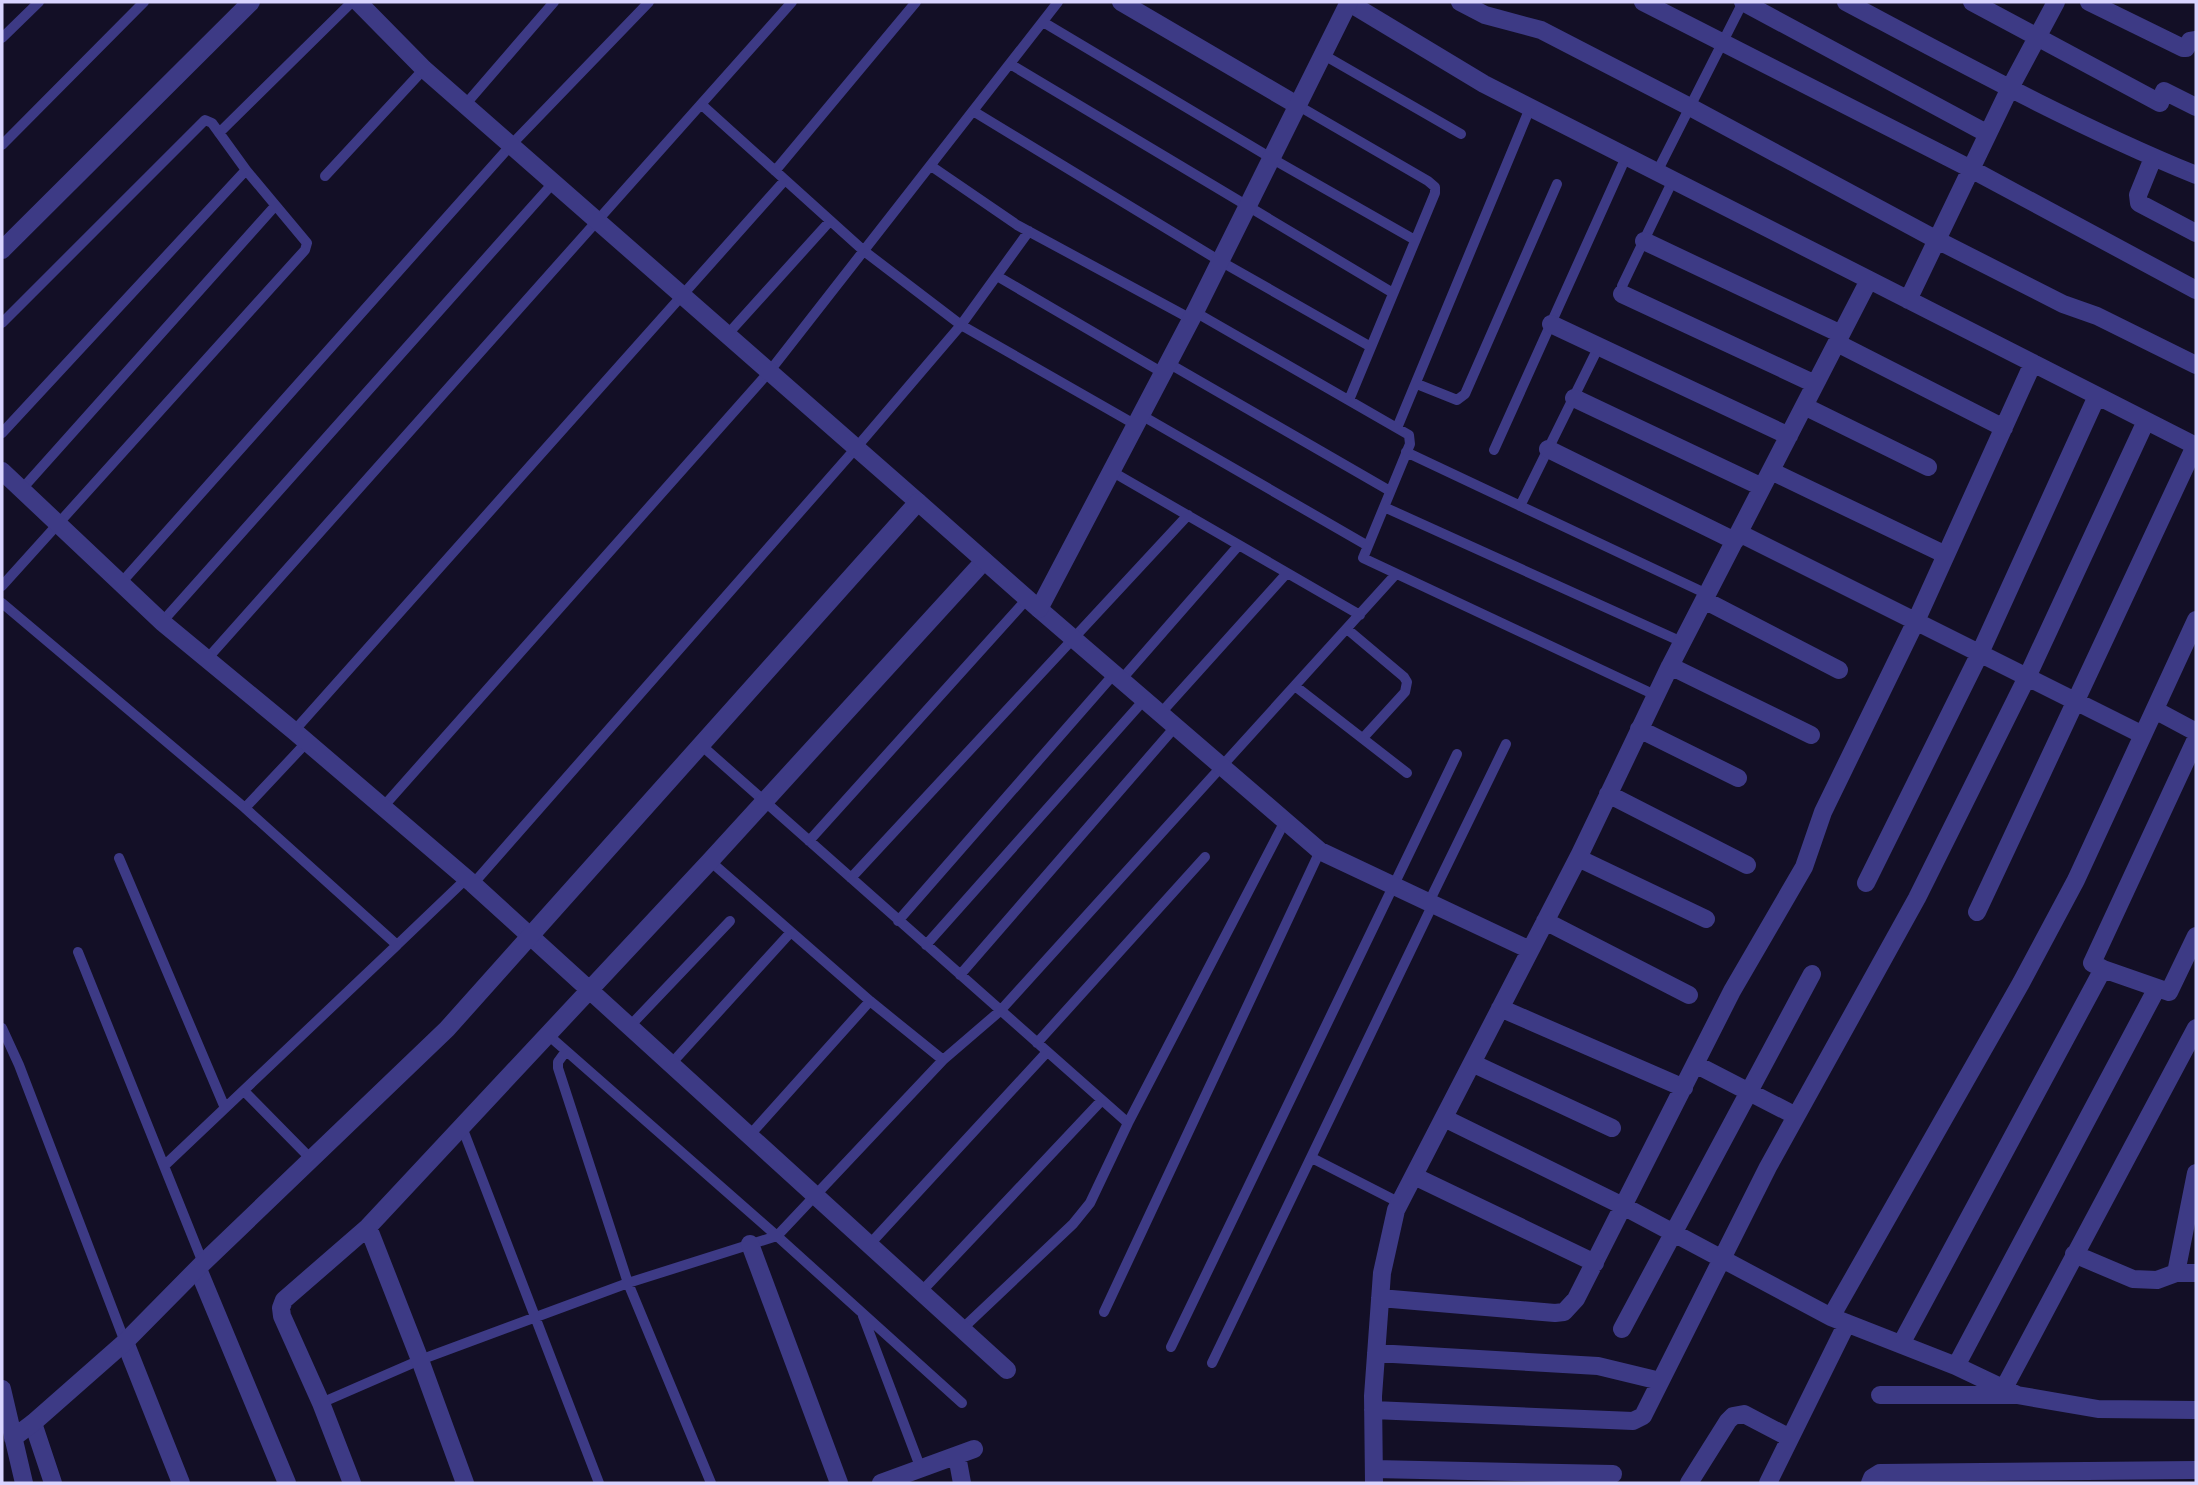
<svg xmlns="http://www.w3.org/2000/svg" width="2198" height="1485" font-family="'Sofia Sans Condensed',sans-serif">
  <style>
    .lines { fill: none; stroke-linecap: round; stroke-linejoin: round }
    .service { stroke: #3d3a85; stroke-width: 10 }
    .minor { stroke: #3d3a85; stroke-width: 18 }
    .tertiary { stroke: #3d3a85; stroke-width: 18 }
  </style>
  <rect width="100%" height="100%" fill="#130f26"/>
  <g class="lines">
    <!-- service -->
    <path class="service" d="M1043,22L1271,158L1415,240
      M2,38L39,2
      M1322,54L1461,134
      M1010,64L1393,293
      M465,105L554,2
      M702,105L864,251L961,325L1136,425
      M1297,105L1428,181L1435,187V193L1349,400
      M973,111L1220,261L1371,347
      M219,133L352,2
      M2,145L144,2
      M931,166L1017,225L1191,319
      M775,171L916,2
      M1657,172L1743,2
      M325,176L424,69
      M997,276L1163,373
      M1622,294V286L1673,180
      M1195,312L1409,435L1410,444L1363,558L1655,695
      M2,323L205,120L212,123L246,170L307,243L305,250L2,586
      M727,335L830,221
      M1168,363L1390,491
      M1417,384L1457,400L1465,394L1557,184
      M1141,415L1368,546
      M1397,428L1530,108
      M2,433L246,170
      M1494,450L1626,157
      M1406,452L1707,594
      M1111,471L1360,615
      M22,489L275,206
      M1520,506L1599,346
      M1384,507L1682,642
      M121,583L511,145L649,2
      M2,603L245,808L397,945L466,879
      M162,622L554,182
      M1347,629L1404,677L1407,682L1405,692L1363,738
      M207,659L792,2
      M1121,680L1239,545
      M1295,686L1407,773
      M1160,714L1287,573
      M294,731L785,180
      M701,745L1128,1123
      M383,807L769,372L1058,2
      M245,808L306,743
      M809,841L1027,599
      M119,858L225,1108
      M710,861L870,1001L943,1060
      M851,878L1188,515
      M473,884L856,448L961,325L1029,231
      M1429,902L1506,744
      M898,921L1114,674
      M926,945L1144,700
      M78,952L203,1263
      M960,975L1175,727
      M629,1027L730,921
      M2,1028L19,1065L125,1342
      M547,1034L777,1236L962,1403
      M1037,1043L1205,857
      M566,1051L558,1062V1068L628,1283L711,1483
      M670,1065L791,932
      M244,1091L312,1160
      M462,1127L599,1483
      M749,1136L870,1001
      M1312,1158L1400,1203
      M164,1166L397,945
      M869,1245L1047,1052
      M921,1292L1102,1100
      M1104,1312L1320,851
      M863,1316L921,1469
      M962,1329L1073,1224L1090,1203L1128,1123L1285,821
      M1171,1347L1457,754
      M1212,1363L1433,904
      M321,1403L420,1360L628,1283L777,1236L943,1060L1000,1011L1396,574"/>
    <!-- minor -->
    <path class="minor" d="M358,2L424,69L918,502
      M1121,2L1297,105
      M1348,2L1484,84L2196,446
      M1460,2L1485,15L1541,30L1690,107L1937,240L2063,304L2097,316L2196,365
      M1643,2L1971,169L2196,290
      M1743,2L1988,134
      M1846,2C1961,63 2076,126 2196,175
      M1972,2L2160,103L2164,91L2196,107
      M2089,2L2183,48H2186L2190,41L2196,40
      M2153,158L2138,195L2139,203L2196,233
      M1644,241L1841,334
      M2,250L251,2
      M1622,294L1815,384
      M1908,300L2010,88L2056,2
      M1551,324L1789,436
      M1837,343L2004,428
      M1574,398L1762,487
      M1804,406L1928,467
      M1548,449L1735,541
      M2,471L162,622L294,731L473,884L1007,1370
      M1771,471L1946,555
      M1739,533L2143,735
      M1704,600L1839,670
      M1039,609L1320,851L1530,950
      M1670,666L1811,735
      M2155,710L2196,732
      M1639,729L1738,778
      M2196,739L2092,963L2103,969L2169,992L2196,936
      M1608,794L1747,865
      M1578,858L1706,919
      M1866,883L1980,653L2097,396
      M1977,912L2195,446
      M1545,921L1689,995
      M1500,1008L1684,1088
      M1472,1063L1612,1128
      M1695,1064L1796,1116
      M1444,1118L1623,1206L1831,1317L1956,1366L2017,1395L2098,1409L2196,1410
      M1414,1176L1595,1263
      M368,1227L420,1360L465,1483
      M750,1244L839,1483
      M2074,1254L2133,1279L2157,1280L2176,1273H2196
      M198,1269L287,1483
      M2176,1273L2196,1173
      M1380,1298L1555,1313L1564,1312L1576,1299L1732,991L1804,867L1823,812L1916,621L2033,363
      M1831,1317L2021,983L2076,880L2196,620
      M1622,1329L1812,974
      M125,1342L181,1483
      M1901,1344L2103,969
      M1376,1353L1598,1366L1660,1381
      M1956,1366L2157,988
      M2004,1388L2196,1028
      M1880,1395H2017
      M1373,1410L1633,1421L1643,1416L1768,1167L1917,898L2029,673L2146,421
      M33,1423L53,1483
      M957,1456L962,1483
      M1374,1469L1613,1474
      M352,1483L321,1403L282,1316L281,1308L284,1300L368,1227L710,861L984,561
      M881,1483L974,1449
      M1374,1483L1373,1396L1382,1273L1396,1210L1580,854L1670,666L1869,280
      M1689,1483L1728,1421L1733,1416L1744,1414L1790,1438
      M1768,1483L1847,1323
      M1870,1483L1872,1478L1880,1473L2196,1470"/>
    <!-- tertiary -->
    <path class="tertiary" d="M2,1389L24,1483
      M13,1438L33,1423L125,1342L203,1263L447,1029L918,502L1039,609L1195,312L1349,2"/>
  </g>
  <!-- border -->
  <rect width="2198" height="1485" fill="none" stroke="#d9d4ff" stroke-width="7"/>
</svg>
